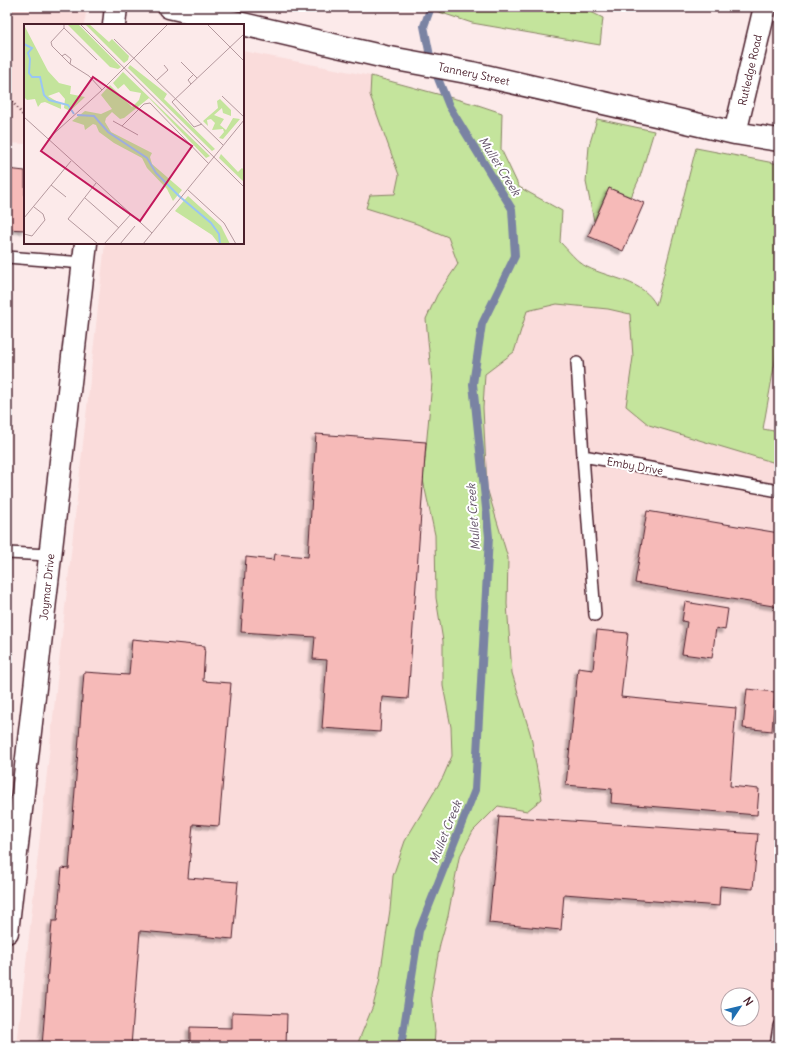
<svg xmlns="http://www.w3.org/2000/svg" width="786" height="1053" font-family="Delius,sans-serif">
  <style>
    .built { fill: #fadcdb; fill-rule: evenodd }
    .green { fill: #c4e49c; stroke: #878264 }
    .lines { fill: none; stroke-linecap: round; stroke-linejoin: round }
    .stream { stroke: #7a83a3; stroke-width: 8 }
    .building { fill: #f6bab8; stroke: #4a1f2b; filter: url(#shadow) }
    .service-casing { stroke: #4a1f2b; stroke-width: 14 }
    .minor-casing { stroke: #4a1f2b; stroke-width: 25 }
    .path { stroke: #4a1f2b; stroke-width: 2.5; stroke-dasharray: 1 3; stroke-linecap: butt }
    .service { stroke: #fff; stroke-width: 11 }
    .minor { stroke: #fff; stroke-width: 22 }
    .labels { text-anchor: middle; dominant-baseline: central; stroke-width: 4; stroke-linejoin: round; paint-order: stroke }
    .street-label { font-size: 11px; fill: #4a1f2b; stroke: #fff }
    .water-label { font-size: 12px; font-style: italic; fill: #625167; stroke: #fff }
    .inset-river { fill: none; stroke: #9ac6f3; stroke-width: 2 }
    .inset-road { fill: none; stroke: #b5999e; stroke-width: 1 }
    .view { fill: #c2185b; fill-opacity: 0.15; stroke: #c2185b; stroke-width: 2 }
    .inset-edge { fill: none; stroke: #4a1f2b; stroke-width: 2 }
  </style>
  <defs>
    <filter id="shadow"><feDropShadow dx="-3.5" dy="3.5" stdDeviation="1" flood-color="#0004"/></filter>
  </defs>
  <rect width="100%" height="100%" fill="#fceaea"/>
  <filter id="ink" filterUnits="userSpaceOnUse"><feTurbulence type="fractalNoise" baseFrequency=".025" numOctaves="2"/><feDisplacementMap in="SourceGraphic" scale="8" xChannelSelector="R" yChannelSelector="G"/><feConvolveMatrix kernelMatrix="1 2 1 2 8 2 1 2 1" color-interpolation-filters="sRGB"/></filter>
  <g filter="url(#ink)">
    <!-- built -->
    <path class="built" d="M7,7H87L84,25H25V144L7,143Z
      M243,51L371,76L478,105V287L656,306L649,425L779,464V1046H17L105,243H243ZM728,995H752V1019H728Z"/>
    <!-- green -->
    <path class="green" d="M431,7H581L603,18L600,45L472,23L433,10Z
      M371,76L478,105L502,113L501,149L519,187L562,211L560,242C568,250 577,262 587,267C611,279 643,280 656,305L696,148L779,164V339L763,429L779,432V464L649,425L626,406L633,357L630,314L608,309L557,304L527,311L514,352L485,374L483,408L487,488L508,558L507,604L512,673L531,736L542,799L527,811L498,806L473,831L459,858L448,916L440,944L431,995L435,1031L434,1046H358L359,1040L373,1006L379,983L390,910L393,876L405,841L443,777L452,756L451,727L443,686V641L436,598L435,535L423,480L432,383L426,319L437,295L458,264L448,237L417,224L366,208L370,195L395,194L399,175L370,95Z
      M597,119L654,131L640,177L631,197L609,188L594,221L586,182L589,146Z"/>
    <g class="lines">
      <!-- stream -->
      <path class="stream" d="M401,1046L419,931L475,790L489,537L473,384L482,324L515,256L512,209L449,106L431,61L424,26L431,7"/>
    </g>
    <!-- building -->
    <path class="building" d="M7,169L25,171V230L7,229Z
      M609,188L644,203L623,251L588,236Z
      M316,434L426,442L408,699L382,697L380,732L322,728L327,660L313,659L315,637L241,632L246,557L274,560L275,554L308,557Z
      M647,511L779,533V607L635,583Z
      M685,602L728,609L725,630L716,628L712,658L682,654L687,622L682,621Z
      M597,630L628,633L621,697L736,708L730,786L759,789L757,815L611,803L612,789L566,785L578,668L593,670Z
      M132,639L205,646L203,681L231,683L219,826L193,824L188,878L238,882L233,939L140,931L131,1046H42L52,921H57L62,868L69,869L84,672L129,675Z
      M747,689L775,692L772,731L743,728Z
      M499,816L758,834L753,889L720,886L719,906L564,894L561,930L489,923Z
      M232,1012L287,1014L286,1046H190V1027L232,1028Z
      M649,1042L696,1045L649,1046Z"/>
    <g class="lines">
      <defs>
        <path id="service" d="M7,257L83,263
          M577,363L583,456L779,491
          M583,456L595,615
          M7,553L50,555
          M776,1046L779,1026"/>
        <path id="minor" d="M169,7L385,57L472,73L735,133L779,140
          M114,25L116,7
          M735,133L765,7
          M7,932L86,243"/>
      </defs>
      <!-- service casing -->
      <use href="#service" class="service-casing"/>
      <!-- minor casing -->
      <use href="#minor" class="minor-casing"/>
      <!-- path -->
      <path class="path" d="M7,95L25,118"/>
      <!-- service -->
      <use href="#service" class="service"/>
      <!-- minor -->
      <use href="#minor" class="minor"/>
    </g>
  </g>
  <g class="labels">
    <!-- street labels -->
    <g class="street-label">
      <text transform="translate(750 70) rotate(-77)">Rutledge Road</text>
      <text transform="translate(474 74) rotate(12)">Tannery Street</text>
      <text transform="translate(635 466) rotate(10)">Emby Drive</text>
      <text transform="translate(47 587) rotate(-84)">Joymar Drive</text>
    </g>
    <!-- water labels -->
    <g class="water-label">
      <text transform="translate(500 166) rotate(58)">Mullet Creek</text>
      <text transform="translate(473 517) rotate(-94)">Mullet Creek</text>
      <text transform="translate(445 832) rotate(-68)">Mullet Creek</text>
    </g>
  </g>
  <!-- overview -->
  <g transform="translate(24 24)">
    <rect width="220" height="220" fill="#fceaea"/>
    <path d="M43,0H54L97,43L94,45L86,43ZM61,0H65L85,18L88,15L105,32L104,36L100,39ZM0,1L24,47L35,59L47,62L46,70L61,73L46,87L40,84L41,75L35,68L24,72L37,80V85L21,78L17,79L14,83L11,75L3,76L0,73ZM106,41L143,70L140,75L191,125L188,127L104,44ZM99,48L186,132L182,134L125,74L100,94L96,95L88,88L82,94L81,98L87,108L128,129L126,133L128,140L158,166L149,177L143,165L123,144L118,134L90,119L75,108L72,101L69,100L61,106L60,101L48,97L61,87L77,90L88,85L77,71L86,61L108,83L115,76L117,69L106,67L100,60L94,65L89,59ZM196,75L207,86V92L199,89L198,84L190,91L200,95L196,101L202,106L209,94L216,95L199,115L195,114L200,108L199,105L188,106L191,99L187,95L183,96L184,102L179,97L194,84L193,77ZM197,130L214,148L218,144L220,146V158L195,134ZM164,172L197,202L206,220H195L188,211L151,187Z" fill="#c4e49c"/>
    <path class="inset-river" d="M0,20L8,24L4,29L6,35L5,49L8,53H16L20,71L25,76L44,81L50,90M53,91L70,92L84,108L123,134L132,149L155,172L187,199L195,210L196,220"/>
    <path class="inset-road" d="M40,0V4L27,18L28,22L46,40L65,52L78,66M56,0L220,163M183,0L220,37M40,4L73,36M90,15L199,121M38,32L41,30L47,35L46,40M157,38L173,54M133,56L144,46L140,41M167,60L164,56L169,51M198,72L220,93M0,93L128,209M89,97L98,102L120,80L126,79L185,140M178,100L170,103L148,78L220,10M98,102L114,111M24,115L78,66L144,0M72,159L44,195L74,220M27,161L42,173M164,166L200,199L212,220M61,174L95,204M0,194L47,137M0,210L8,212L21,196L19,190L10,183M80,220L107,190M96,220L111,202M119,220L220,96"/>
    <path class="view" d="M69,53L168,122L116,197L17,127Z"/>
    <rect width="220" height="220" class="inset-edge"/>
  </g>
  <!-- margin -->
  <rect width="786" height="1053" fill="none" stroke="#fff" stroke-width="24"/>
  <rect x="12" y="12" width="762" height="1029" fill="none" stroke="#4a1f2b" stroke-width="1.5" filter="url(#ink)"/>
  <!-- north arrow -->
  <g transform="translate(740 1007) rotate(55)"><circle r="19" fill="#ffffff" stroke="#b7a5aa"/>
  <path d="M0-3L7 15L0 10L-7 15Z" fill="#1f6fb2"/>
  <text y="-6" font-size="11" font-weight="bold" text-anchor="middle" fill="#4a1f2b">N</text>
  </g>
</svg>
